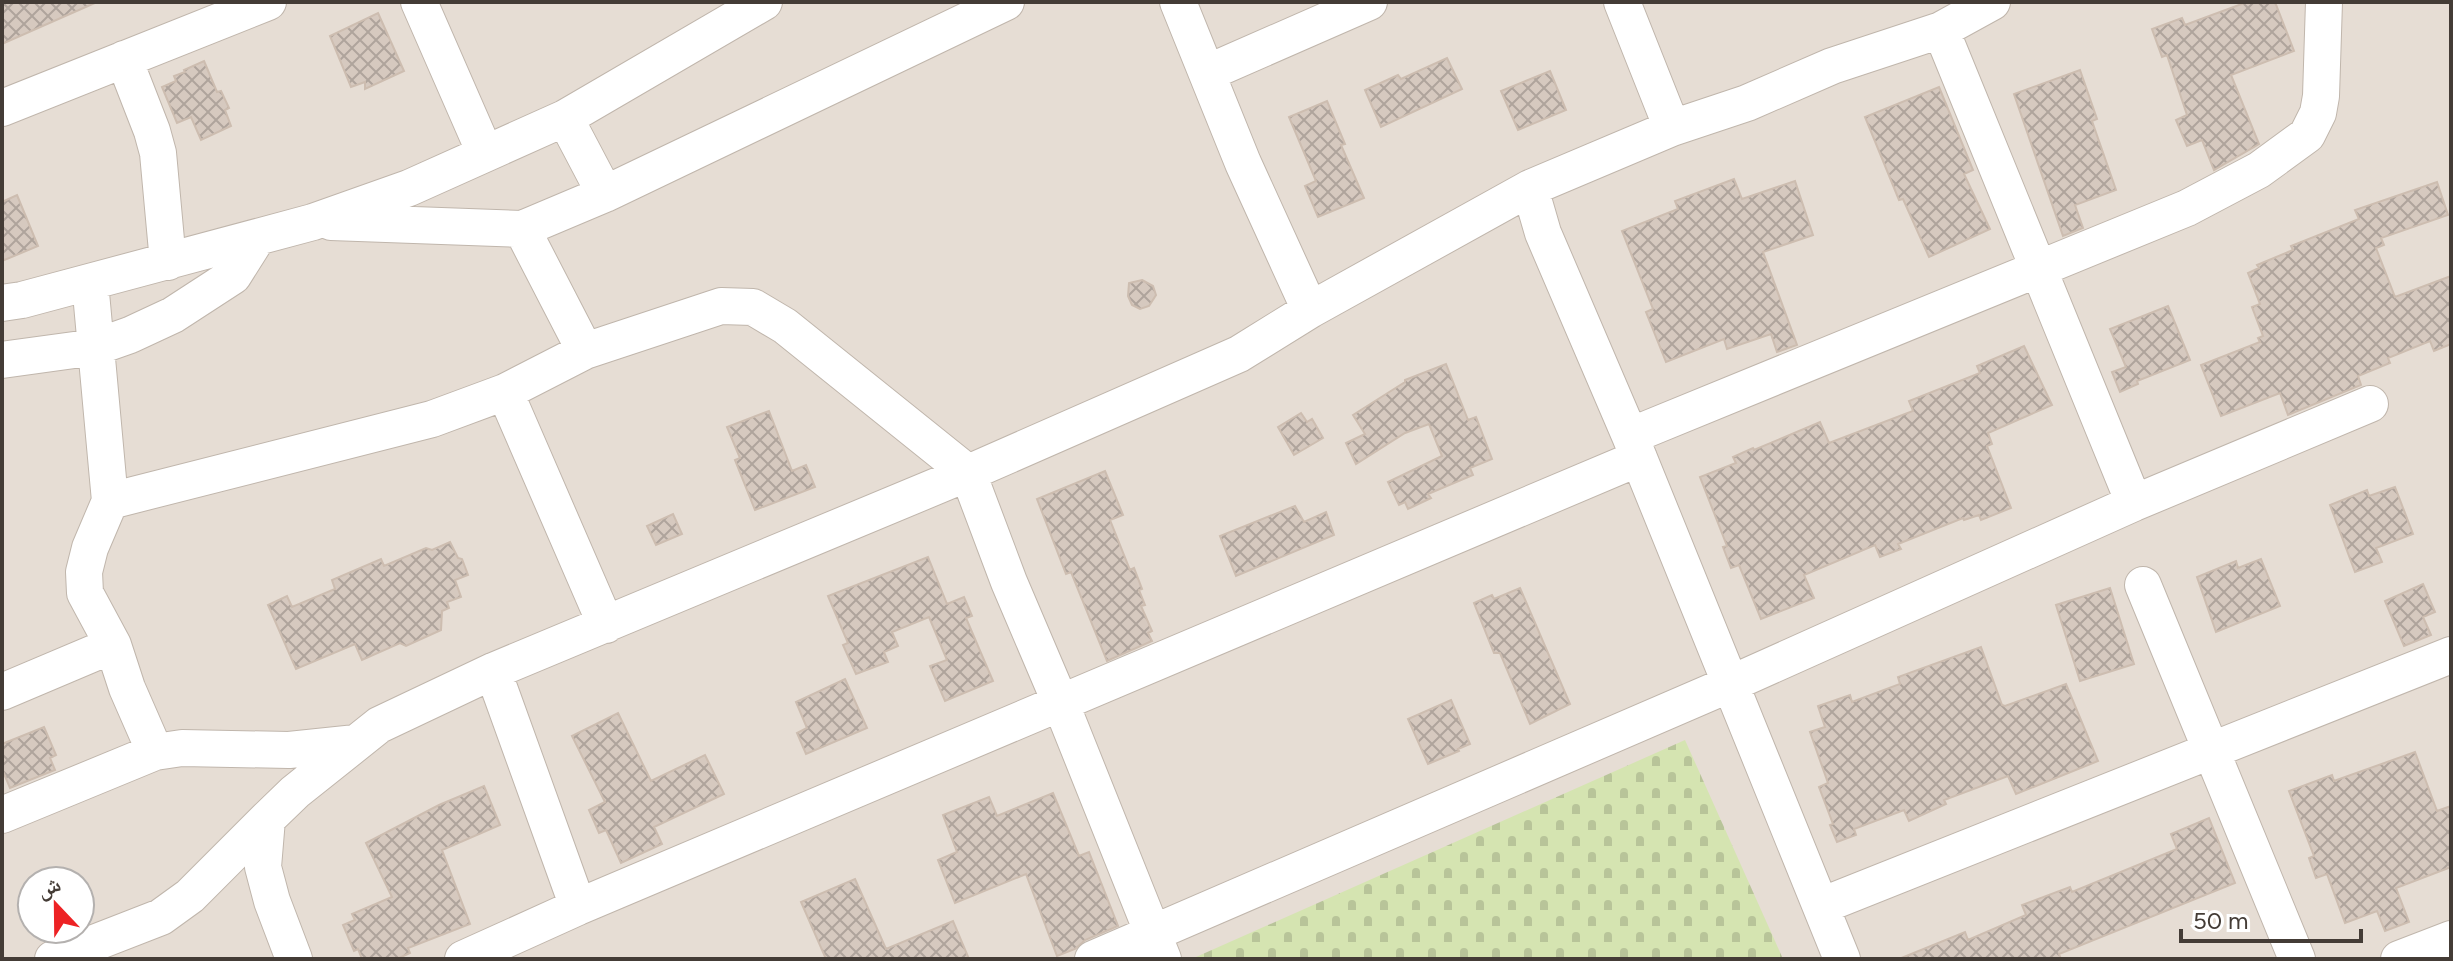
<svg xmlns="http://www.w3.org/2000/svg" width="2453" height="961" font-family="Figtree,'Noto Naskh Arabic',sans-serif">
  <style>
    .residential { fill: #e6ddd4; fill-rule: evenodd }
    .cemetery { fill: url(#cemetery-stones) }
    .building { fill: url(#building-cross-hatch); stroke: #cdbdb0; stroke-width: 2 }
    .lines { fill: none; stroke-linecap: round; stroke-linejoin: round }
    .minor-casing { stroke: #c0b6ac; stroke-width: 38 }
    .minor { stroke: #fff; stroke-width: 36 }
  </style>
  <defs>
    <pattern id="cemetery-stones" width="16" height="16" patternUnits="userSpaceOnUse" patternTransform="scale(2)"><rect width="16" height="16" fill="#d5e4b1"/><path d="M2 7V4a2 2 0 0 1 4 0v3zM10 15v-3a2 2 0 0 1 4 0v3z" fill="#b8c499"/></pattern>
    <pattern id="building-cross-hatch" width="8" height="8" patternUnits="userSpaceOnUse" patternTransform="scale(2)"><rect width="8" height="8" fill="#d6c9bf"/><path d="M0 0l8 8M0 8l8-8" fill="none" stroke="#afa49c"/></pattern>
  </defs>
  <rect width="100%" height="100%" fill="#f2ece6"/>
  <!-- residential -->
  <path class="residential" d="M2,2H2451V959H2ZM32,881H80V929H32Z"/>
  <!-- cemetery -->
  <path class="cemetery" d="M1685,740L1783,959H1197L1196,957Z"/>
  <!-- building -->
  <path class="building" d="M2,2H97L2,44Z
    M2247,2H2275L2294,51L2231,75L2259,144L2214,170L2202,140L2187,146L2176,120L2187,115L2167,55L2162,57L2152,29L2182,18L2185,25Z
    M378,13L404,71L365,89V82L351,87L330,36Z
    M1447,58L1462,89L1381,127L1365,90L1398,75L1401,79Z
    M204,61L217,92L221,91L229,108L225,110L231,126L201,140L191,117L177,123L162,87L176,81L174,76L185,72L184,70Z
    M2080,70L2097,119L2092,121L2116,190L2075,205L2083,228L2063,236L2014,94Z
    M1550,71L1566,110L1518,130L1501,91Z
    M1939,87L1973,170L1964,174L1990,229L1929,257L1903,199L1899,200L1865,117Z
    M1327,101L1345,144L1341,145L1364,198L1318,217L1305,186L1316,181L1289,117Z
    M1734,179L1742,199L1795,181L1813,235L1763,252L1797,345L1777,352L1771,334L1727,349L1724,339L1666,362L1646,312L1653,309L1622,231L1678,209L1675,201Z
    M2437,182L2448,215L2381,238L2384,245L2376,248L2395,297L2451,276V344L2434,351L2430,341L2388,358L2390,363L2358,376L2361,385L2288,415L2280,393L2221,416L2201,365L2260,342L2258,338L2263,336L2252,307L2260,304L2248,273L2259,268L2257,265L2293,250L2291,246L2359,219L2355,210Z
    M17,195L38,246L2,261V202Z
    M1142,280L1153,286L1156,295L1149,306L1140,309L1132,305L1128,296L1129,283Z
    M2168,306L2190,360L2137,381L2138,384L2120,392L2112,372L2126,367L2110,329Z
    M2024,346L2052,405L1988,433L1992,444L1987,446L2011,508L1981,520L1979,515L1964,520L1963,518L1898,544L1901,549L1880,557L1875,545L1804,575L1814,598L1761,619L1739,565L1731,568L1723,547L1727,546L1700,477L1736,463L1733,457L1753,448L1754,450L1820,422L1829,443L1913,411L1909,401L1980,373L1977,366Z
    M1446,364L1468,420L1476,417L1492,459L1470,468L1473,475L1428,494L1431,498L1408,509L1405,502L1399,505L1388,482L1442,456L1429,424L1405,433L1356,464L1346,443L1365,434L1353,415L1405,382V380Z
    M769,411L792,471L806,465L815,487L755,510L735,460L740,458L727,427Z
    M1301,413L1307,422L1312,419L1323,438L1294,455L1278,427Z
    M1105,471L1123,515L1110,520L1130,570L1134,568L1142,589L1139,590L1145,605L1141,606L1152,631L1148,633L1152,641L1107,661L1071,572L1066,574L1037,499Z
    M2395,487L2413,534L2376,548L2382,562L2355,572L2330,505L2367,490L2369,496Z
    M1295,506L1304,522L1326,512L1334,535L1236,576L1220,536Z
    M673,514L682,534L656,545L647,526Z
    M450,542L458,558L462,559L468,575L455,580L461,597L447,602L449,608L442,611L441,630L406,646L400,643L362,660L355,644L296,669L268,605L287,596L292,607L335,589L332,580L381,559L384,566L426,548L432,550Z
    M928,557L947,604L964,597L972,616L966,618L993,681L945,701L930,666L947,660L929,617L892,632L898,646L884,652L888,662L856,674L843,645L848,643L828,596Z
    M2261,559L2280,606L2216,632L2197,577L2236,561L2238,568Z
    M2423,584L2435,612L2423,617L2431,635L2404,646L2385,601Z
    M1520,588L1570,704L1530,724L1500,653H1494L1474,603L1492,595L1494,599Z
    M2110,588L2134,664L2080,681L2056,605Z
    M1981,647L2002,705L2005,706L2066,684L2098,761L2016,794L2008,776L1944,800L1946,804L1909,821L1904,810L1854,829L1856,835L1837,842L1830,825L1833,824L1819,787L1828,783L1810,732L1825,727L1818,706L1850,695L1852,702L1900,684L1898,677Z
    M845,679L867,728L806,754L797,733L807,728L796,702Z
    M1451,700L1470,744L1458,749L1459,751L1428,764L1408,719Z
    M618,713L651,781L705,755L724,794L654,827L662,844L621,863L606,830L599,833L589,810L605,802L572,736Z
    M44,727L56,755L50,758L55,770L10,788L2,769V744Z
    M2415,752L2437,811L2451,806V867L2396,888L2409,922L2385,931L2377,911L2345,923L2327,874L2316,878L2309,858L2314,856L2289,791L2332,775L2334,781Z
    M484,786L500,825L442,850L470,924L408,948L410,953L397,959H362L358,949L354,951L343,925L355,920L352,914L392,897L366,843L439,805Z
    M1053,793L1079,856L1089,852L1118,926L1085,940L1075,949L1057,956L1026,874L955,903L938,860L957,852L943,815L989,797L997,816Z
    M2209,818L2235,883L2059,954L2061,959H1899L1965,932L1968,940L2026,915L2022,905L2070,887L2072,892L2177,849L2171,834Z
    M855,879L886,949L953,921L969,959H826L801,902Z"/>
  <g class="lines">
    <defs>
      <path id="minor" d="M419,2L485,153
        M1622,2L1672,128
        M1941,30L2134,503
        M124,59L152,131L158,153L168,262
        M1207,73L1369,2
        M2,108L268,2
        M565,118L605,194
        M1530,188L1543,233L1630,436L1842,959
        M331,222L522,229L605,194L1006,2
        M522,229L585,351L721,306L753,307L785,326L968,473L1009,582L1061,704L1163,959
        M90,282L110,501L90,548L84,572L85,593L113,645L127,688L155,752
        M2,303L22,300L313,222L409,188L565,118L764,2
        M1310,310L1530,188L1672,128L1747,103L1832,66L1941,30L1992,2
        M2,360L96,347L130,335L173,315L233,276L257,238
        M505,392L606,625
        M1630,436L2187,208L2259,170L2307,135L2318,113L2321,96L2324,2
        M110,501L432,419L505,392L585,351
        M2143,585L2297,959
        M493,671L578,907
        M2,692L113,645
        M2,815L155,752L182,748L289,750L356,743
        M1821,906L2451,655
        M53,959L161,917L190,896L267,819
        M294,959L272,901L263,867L267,819L295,792L379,725L493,671L968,473L1239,354L1310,310L1243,163L1178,2
        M463,959L578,907L1639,458
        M1093,959L1730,684L2134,503L2370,404
        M2399,959L2451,939"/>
    </defs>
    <!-- minor casing -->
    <use href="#minor" class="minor-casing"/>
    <!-- minor -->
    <use href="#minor" class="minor"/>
  </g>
  <!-- border -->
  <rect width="2453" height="961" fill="none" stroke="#443c36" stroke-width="8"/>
  <!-- north arrow -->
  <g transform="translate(56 905) rotate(338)"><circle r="38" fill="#ffffff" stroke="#b4b1af" stroke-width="2"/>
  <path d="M0-6L14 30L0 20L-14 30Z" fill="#ed2224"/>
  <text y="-12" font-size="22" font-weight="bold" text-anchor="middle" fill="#443c36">ش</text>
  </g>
  <!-- scale -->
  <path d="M2181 929v12h180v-12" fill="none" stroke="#443c36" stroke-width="4"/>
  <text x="2193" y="929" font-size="24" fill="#443c36" stroke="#ffffff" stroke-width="6" paint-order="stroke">50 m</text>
</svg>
